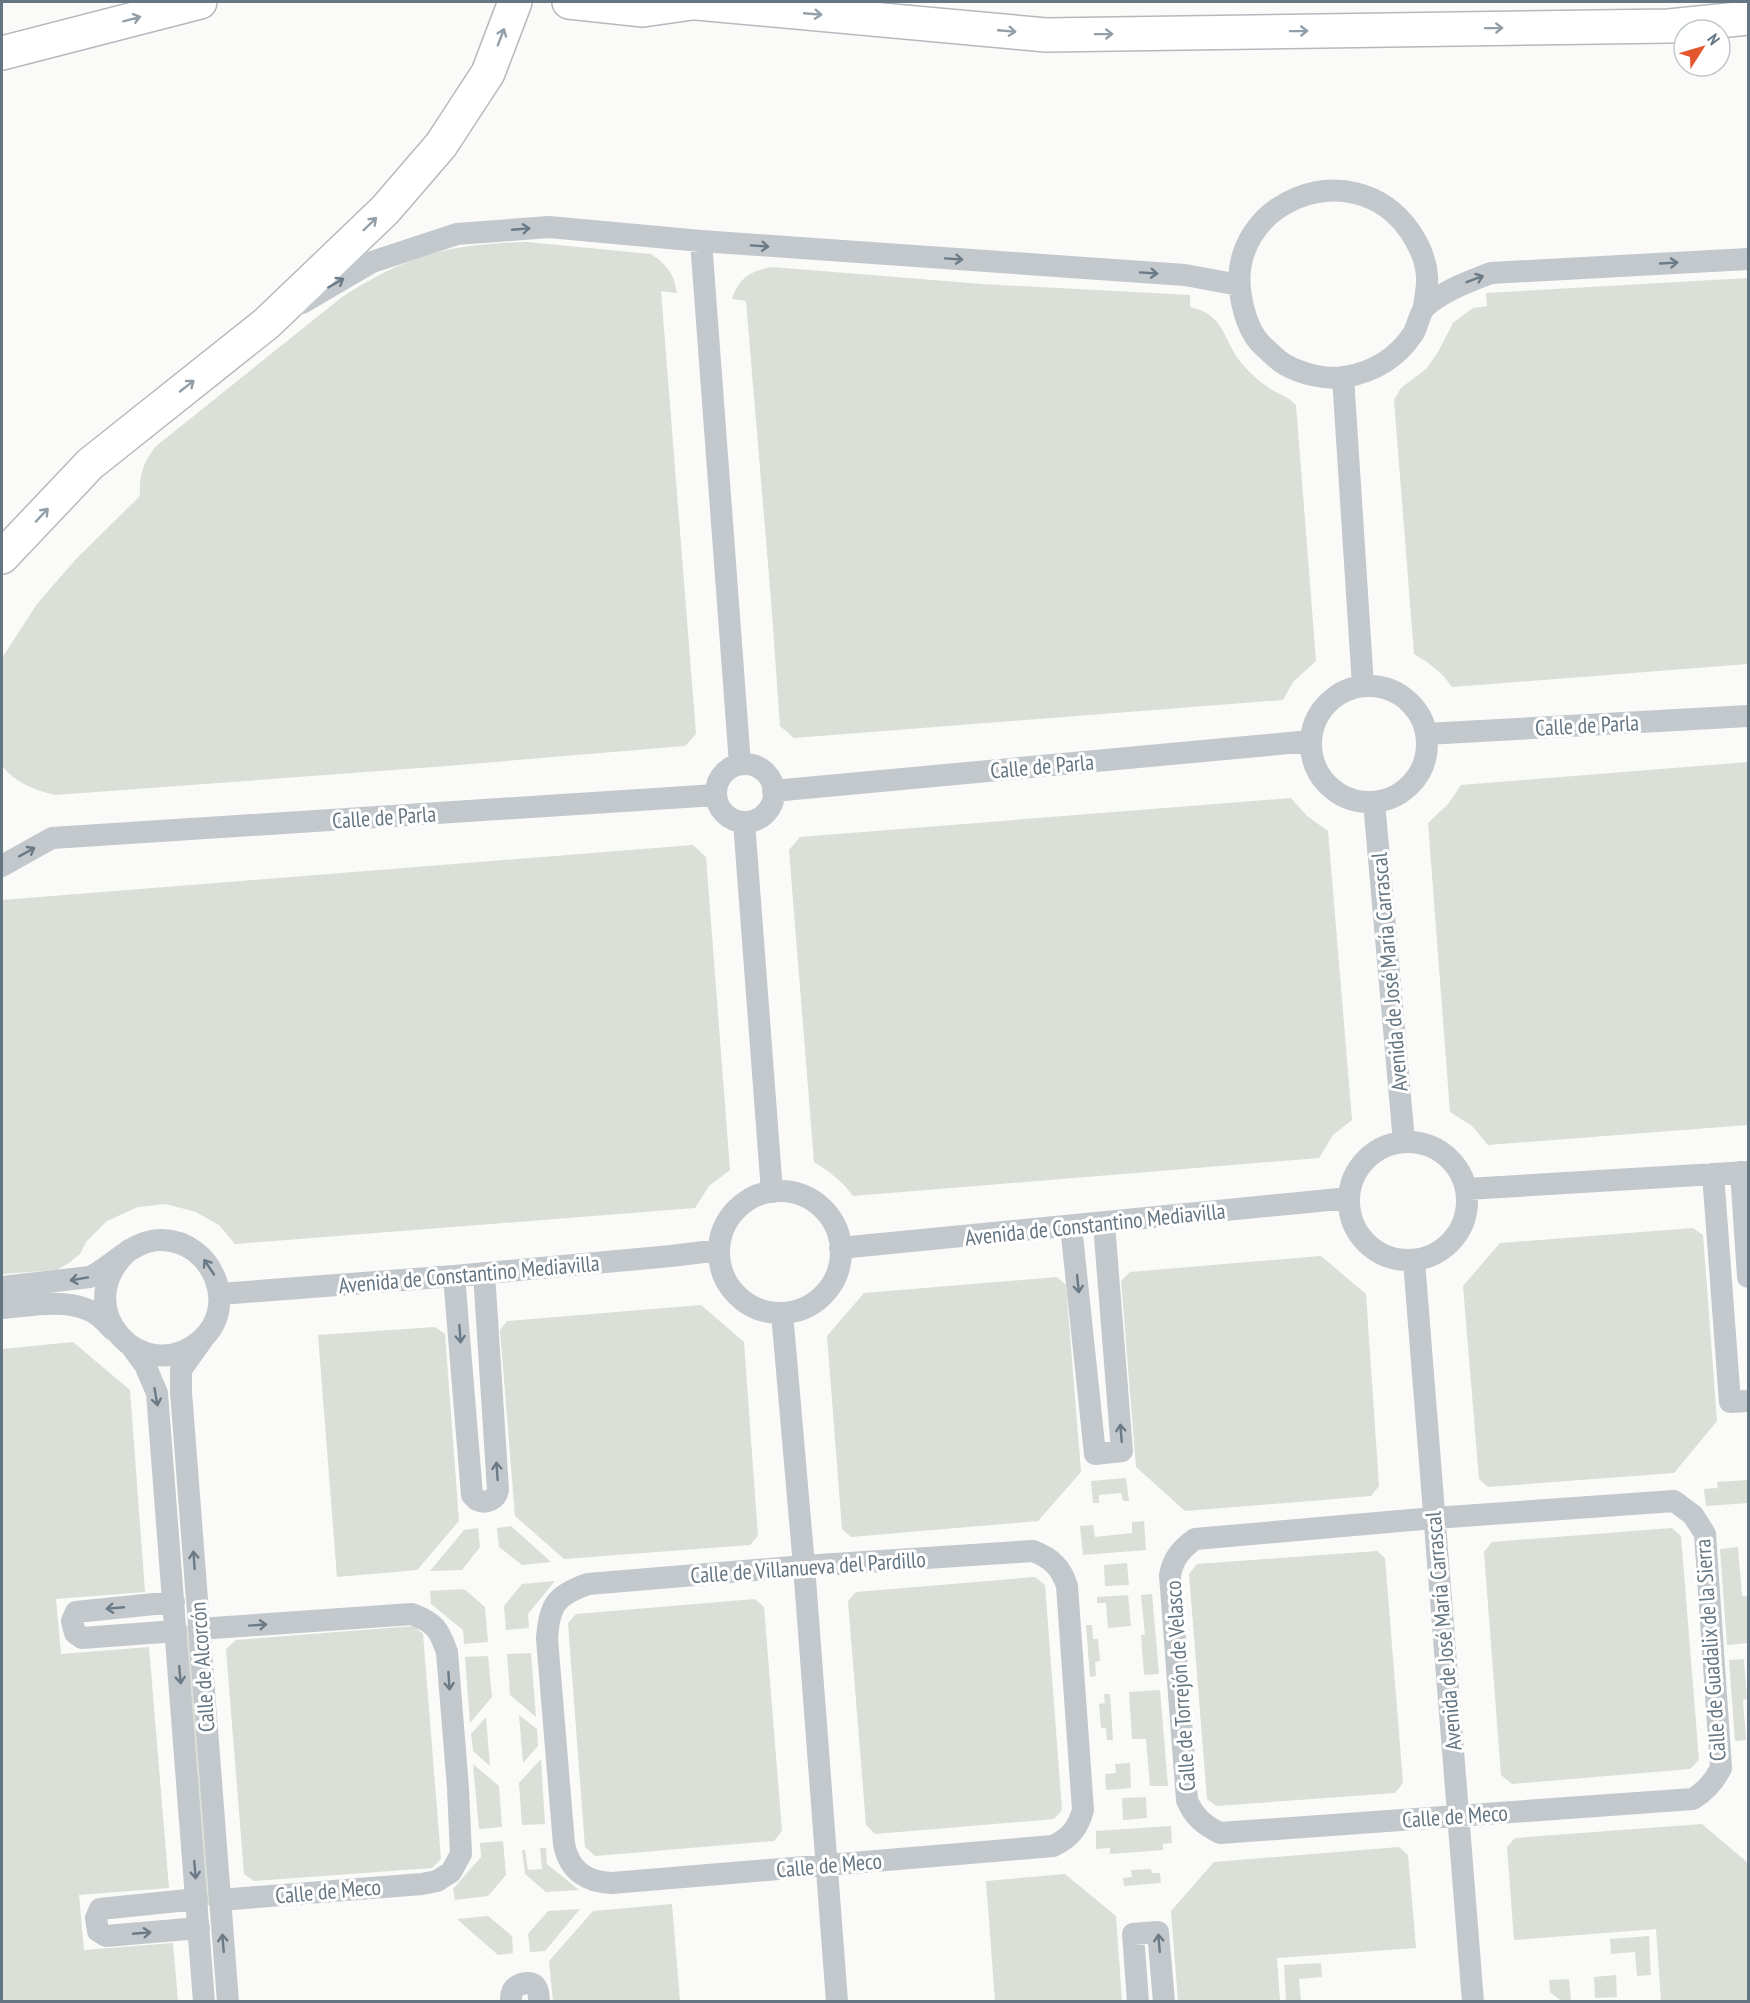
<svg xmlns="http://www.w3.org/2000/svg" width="1750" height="2003" font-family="'PT Sans Narrow',sans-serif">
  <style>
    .green { fill: #dadfd7 }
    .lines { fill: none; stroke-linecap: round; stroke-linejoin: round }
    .primary-casing { stroke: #b5babe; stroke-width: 36 }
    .highway-casing { stroke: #b4b9bd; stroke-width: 36 }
    .street { stroke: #c3c8cc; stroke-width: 22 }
    .primary { stroke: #fff; stroke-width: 33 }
    .highway { stroke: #fff; stroke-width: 33 }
    .oneway { stroke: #939fa8 }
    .oneway2 { stroke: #6a7a87 }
    .labels { text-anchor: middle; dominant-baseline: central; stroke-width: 6; stroke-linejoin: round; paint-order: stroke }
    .street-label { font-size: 22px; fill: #657683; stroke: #fff }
  </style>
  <rect width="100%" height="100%" fill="#fafaf8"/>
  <!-- green -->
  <path class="green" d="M527,242L651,254C667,265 674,273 677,293L661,291L696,734L685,746L447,766L55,795C34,790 16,783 2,766V658L37,604L76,559L140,496C139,474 143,464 155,447L342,297C407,255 449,244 527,242Z
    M772,267L982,284L1190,295V307C1227,315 1222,342 1244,366C1251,374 1260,382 1269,388C1278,394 1288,396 1296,405L1316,661L1293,682L1283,700L794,738L780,726L771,600L746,301L732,299C739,278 750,271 772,267Z
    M1748,278V664L1452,687C1442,672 1429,663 1414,654L1394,400L1401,388L1426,369L1438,352L1453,323L1473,308L1487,306L1486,293Z
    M1748,762V1125L1488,1145L1472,1126L1450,1112L1428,823L1448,804L1461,785Z
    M1291,798L1307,816L1328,831L1352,1120L1333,1135L1319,1158L853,1196C842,1181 830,1172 814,1162L789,850L800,837Z
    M693,845L706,857L730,1170L709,1186L695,1208L235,1244L219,1225L196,1212L166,1204L138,1207L107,1221L86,1242L80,1254L69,1263L57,1270L2,1274V900Z
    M1693,1228L1703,1235L1717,1421L1674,1473L1488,1487L1479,1479L1463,1286L1500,1243Z
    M1321,1256L1366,1294L1379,1486L1371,1496L1185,1511L1136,1467L1121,1281L1130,1272Z
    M1057,1277L1066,1285L1081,1472L1038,1521L851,1537L842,1529L827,1336L864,1293Z
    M701,1305L744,1342L758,1536L750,1545L564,1559L515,1516L500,1330L507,1321Z
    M435,1327L445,1334L459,1521L417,1570L337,1577L318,1335Z
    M73,1342L130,1390L145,1592L56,1599L61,1654L149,1647L169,1888L79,1895L84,1950L173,1943L178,2001H2V1349Z
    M1126,1478L1129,1501H1123L1121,1493L1099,1495V1503H1093L1091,1481Z
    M1748,1480V1503L1706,1506L1704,1489L1718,1488L1717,1482Z
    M1144,1521L1146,1550L1083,1555L1080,1526L1093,1525L1095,1537L1132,1533V1522Z
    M511,1526L551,1562L522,1565L499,1547L497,1528Z
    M478,1528L480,1547L462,1570L430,1571L464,1530Z
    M1672,1528L1681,1536L1699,1760L1690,1769L1512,1784L1501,1775L1484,1552L1492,1542Z
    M1738,1547L1742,1596H1748V1643L1727,1645L1720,1549Z
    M1377,1551L1385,1558L1403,1783L1395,1793L1216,1806L1207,1799L1189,1574L1197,1564Z
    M1127,1563L1129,1585L1105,1586L1104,1565Z
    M1035,1577L1045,1585L1062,1810L1054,1819L875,1834L866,1825L848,1601L856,1592Z
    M555,1581L528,1614L529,1628L506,1630L504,1606L522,1584Z
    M464,1589L485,1607L488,1642L464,1644L463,1630L431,1604L430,1591Z
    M1152,1594L1159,1674L1144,1675L1141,1635H1145L1141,1595Z
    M1128,1595L1131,1626L1108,1628L1106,1603H1097V1597Z
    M755,1599L764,1607L782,1831L774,1841L595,1856L585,1847L568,1623L576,1614Z
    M185,1625H189L211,1905L207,1906Z
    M1086,1625H1092L1093,1639H1098L1100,1661L1095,1662L1096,1676L1090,1677Z
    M414,1626L423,1634L441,1859L432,1868L254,1881L244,1874L226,1649L236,1640Z
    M531,1653L536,1717L510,1695L507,1654Z
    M488,1656L492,1697L470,1723L465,1657Z
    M1744,1659L1747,1699L1743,1700L1746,1740L1735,1741L1729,1660Z
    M1160,1690L1168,1786H1150L1146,1739H1132L1129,1692Z
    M1104,1694H1110L1113,1740H1107L1106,1728H1101L1099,1704L1105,1703Z
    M519,1715L537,1729L538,1746L523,1763Z
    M486,1717L490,1766L473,1751L471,1734Z
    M541,1759L545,1824L522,1825L519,1783Z
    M1130,1763L1131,1788L1106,1790L1105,1774L1116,1773L1115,1764Z
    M473,1764L499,1786L502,1827L479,1829Z
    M1146,1797L1147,1818L1123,1820L1122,1798Z
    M1702,1824L1748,1863V2001H1661L1656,1929L1514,1940L1507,1847L1515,1838Z
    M1171,1826L1172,1843L1163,1844V1850L1110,1854V1848L1096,1849V1831Z
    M503,1841L506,1875L488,1896L455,1900L453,1889L481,1857L480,1843Z
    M1399,1847L1408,1855L1416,1948L1277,1958L1280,2001H1178L1171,1911L1214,1862Z
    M540,1848H546L547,1864L579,1890L546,1892L525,1874L522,1850H525L528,1870L542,1869Z
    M1151,1869L1152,1873H1160L1161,1883L1124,1886L1123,1878L1132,1877L1131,1870Z
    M1065,1874L1116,1916L1122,2001H995L986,1881Z
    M672,1904L680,2001H553L549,1961L593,1911Z
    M580,1909L545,1951L530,1952L528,1934L548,1911Z
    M488,1916L512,1936L513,1953L498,1955L457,1919Z
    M1649,1936L1651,1975L1637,1976L1635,1952L1611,1954L1610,1939Z
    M1321,1963L1322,1977L1299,1979L1301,2001H1286L1284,1965Z
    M1616,1975L1617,1997L1595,1998L1594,1977Z
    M1569,1979L1571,2001H1561L1550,1992L1549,1980Z"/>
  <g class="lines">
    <defs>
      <path id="primary" d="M2,557L90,464L267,323L385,210L441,145L488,73L515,2"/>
      <path id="highway" d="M569,2L643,10L692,3
        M686,2L1046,35L1669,26L1748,18
        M2,53L200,2"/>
    </defs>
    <!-- primary casing -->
    <use href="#primary" class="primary-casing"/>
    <!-- highway casing -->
    <use href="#highway" class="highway-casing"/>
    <!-- street -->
    <path class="street" d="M701,241L740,764
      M302,303L372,262L457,234L549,227L701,241L1185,275L1239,285
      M1424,307C1425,297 1428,286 1427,276C1426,259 1418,243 1409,230C1352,150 1224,202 1241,297C1244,314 1250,334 1263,346C1270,352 1276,359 1284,364C1301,374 1326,380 1345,377C1373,372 1397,358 1413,334C1418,326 1419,313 1426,306C1445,290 1468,282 1491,273L1748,259
      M1343,377L1363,686
      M1311 744a58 58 0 1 1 116 0a58 58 0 1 1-116 0Z
      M1426,734L1748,716
      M716 793a29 29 0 1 1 58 0a29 29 0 1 1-58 0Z
      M773,791L1311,741
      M1374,802L1404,1142
      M744,822L772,1192
      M2,866L52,838L716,795
      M1349 1201a59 59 0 1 1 118 0a59 59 0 1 1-118 0Z
      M1741,1172L1748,1277
      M1713,1174L1730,1402L1748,1401
      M1467,1189L1748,1172
      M719 1252a61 61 0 1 1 122 0a61 61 0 1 1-122 0Z
      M1071,1226L1095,1454L1122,1451L1104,1224
      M840,1248L1349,1198
      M1414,1261L1473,2002
      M454,1276L472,1495L477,1500C486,1504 496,1500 498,1490L484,1273
      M2,1287L90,1277C114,1265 134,1239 162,1240C212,1241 240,1306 201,1340C144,1390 65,1308 129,1250
      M220,1294L454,1276L671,1256L719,1250
      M2,1308C28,1306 61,1299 86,1309C96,1312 105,1321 112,1329
      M782,1313L804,1566L837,2002
      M203,1339L181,1370V1392L228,2002
      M131,1346L145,1365L157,1393L204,2002
      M1674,1501L1693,1515L1705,1534L1721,1768C1714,1782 1706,1791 1693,1799L1220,1833C1204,1825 1194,1817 1187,1800L1170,1575C1173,1559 1181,1549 1195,1539L1434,1518Z
      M1033,1551C1051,1558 1061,1567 1067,1586L1083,1810C1078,1828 1070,1838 1053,1846L612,1883C587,1882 569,1871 564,1844L547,1639C549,1605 556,1595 588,1584L804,1566Z
      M174,1602L76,1612L72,1621L75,1633L82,1638L176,1631
      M199,1629L412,1614C435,1623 439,1629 447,1652L458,1788L461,1854L451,1872L437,1881L422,1884L220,1900
      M197,1899L100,1909L96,1918L98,1931L106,1936L199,1928
      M511,2002C511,2000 511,1993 512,1992C515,1984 531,1979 536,1987C539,1991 539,1997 539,2002
      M1138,2002L1133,1934L1158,1932L1164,2002"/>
    <!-- primary -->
    <use href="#primary" class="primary"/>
    <!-- highway -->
    <use href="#highway" class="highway"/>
  </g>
  <!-- one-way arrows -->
  <defs><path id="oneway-shaft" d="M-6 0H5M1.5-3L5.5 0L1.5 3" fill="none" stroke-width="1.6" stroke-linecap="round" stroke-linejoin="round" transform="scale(1.5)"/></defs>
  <g class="oneway">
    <use href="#oneway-shaft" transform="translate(813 14) rotate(5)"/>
    <use href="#oneway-shaft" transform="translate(132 19) rotate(-15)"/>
    <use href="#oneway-shaft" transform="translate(1494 28) rotate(-1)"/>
    <use href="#oneway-shaft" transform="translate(1007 31) rotate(5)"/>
    <use href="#oneway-shaft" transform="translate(1299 31) rotate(-1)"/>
    <use href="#oneway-shaft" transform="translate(1104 34) rotate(-1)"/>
    <use href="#oneway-shaft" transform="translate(501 37) rotate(-69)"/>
    <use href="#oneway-shaft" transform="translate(370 224) rotate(-44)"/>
    <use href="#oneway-shaft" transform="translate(187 386) rotate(-38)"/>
    <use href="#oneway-shaft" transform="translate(42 515) rotate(-47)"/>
  </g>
  <g class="oneway2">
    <use href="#oneway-shaft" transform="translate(521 229) rotate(-5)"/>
    <use href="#oneway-shaft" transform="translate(760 246) rotate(4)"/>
    <use href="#oneway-shaft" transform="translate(954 259) rotate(4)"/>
    <use href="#oneway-shaft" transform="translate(1669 263) rotate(-3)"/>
    <use href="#oneway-shaft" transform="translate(1149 273) rotate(4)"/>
    <use href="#oneway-shaft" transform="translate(1475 279) rotate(-21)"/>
    <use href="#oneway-shaft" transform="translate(336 283) rotate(-30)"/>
    <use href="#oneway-shaft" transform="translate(27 852) rotate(-29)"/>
    <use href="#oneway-shaft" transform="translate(209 1267) rotate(-124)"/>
    <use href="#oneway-shaft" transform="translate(79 1279) rotate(170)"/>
    <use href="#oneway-shaft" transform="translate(1078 1284) rotate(84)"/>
    <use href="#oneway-shaft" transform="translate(460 1334) rotate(86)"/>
    <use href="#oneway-shaft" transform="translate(156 1397) rotate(80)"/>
    <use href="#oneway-shaft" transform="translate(1121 1433) rotate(-95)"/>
    <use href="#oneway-shaft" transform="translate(497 1471) rotate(-94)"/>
    <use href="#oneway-shaft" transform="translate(194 1560) rotate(-94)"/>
    <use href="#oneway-shaft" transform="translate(115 1608) rotate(175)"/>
    <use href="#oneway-shaft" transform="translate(258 1625) rotate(-4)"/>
    <use href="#oneway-shaft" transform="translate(180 1675) rotate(85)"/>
    <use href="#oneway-shaft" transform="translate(449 1681) rotate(86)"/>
    <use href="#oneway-shaft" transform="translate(195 1870) rotate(85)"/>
    <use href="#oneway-shaft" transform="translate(142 1933) rotate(-5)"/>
    <use href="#oneway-shaft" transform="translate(223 1943) rotate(-95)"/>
    <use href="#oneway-shaft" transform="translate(1159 1943) rotate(-95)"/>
  </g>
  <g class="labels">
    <!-- street labels -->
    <g class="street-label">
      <text transform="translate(1587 725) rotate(-3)">Calle de Parla</text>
      <text transform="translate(1042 766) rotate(-5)">Calle de Parla</text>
      <text transform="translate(384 817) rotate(-4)">Calle de Parla</text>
      <text transform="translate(1389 972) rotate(-95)">Avenida de José María Carrascal</text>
      <text transform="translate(1095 1224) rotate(-6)">Avenida de Constantino Mediavilla</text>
      <text transform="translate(469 1274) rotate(-5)">Avenida de Constantino Mediavilla</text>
      <text transform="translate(808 1567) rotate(-4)">Calle de Villanueva del Pardillo</text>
      <text transform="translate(1443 1631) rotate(-95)">Avenida de José María Carrascal</text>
      <text transform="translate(1710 1650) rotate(-94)">Calle de Guadalix de la Sierra</text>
      <text transform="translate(202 1667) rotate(-94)">Calle de Alcorcón</text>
      <text transform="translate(1180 1686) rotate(-94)">Calle de Torrejón de Velasco</text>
      <text transform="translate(1455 1816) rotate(-4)">Calle de Meco</text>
      <text transform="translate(829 1865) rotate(-5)">Calle de Meco</text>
      <text transform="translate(328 1891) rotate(-5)">Calle de Meco</text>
    </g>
  </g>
  <!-- border -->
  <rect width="1750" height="2003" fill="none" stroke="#657683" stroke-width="6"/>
  <!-- north arrow -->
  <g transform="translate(1702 48) rotate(53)"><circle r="28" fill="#ffffff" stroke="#c1c8cd" stroke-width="1.5"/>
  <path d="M0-4.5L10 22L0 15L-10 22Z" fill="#e4572e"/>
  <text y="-9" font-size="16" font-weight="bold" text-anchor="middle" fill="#657683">N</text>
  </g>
</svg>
